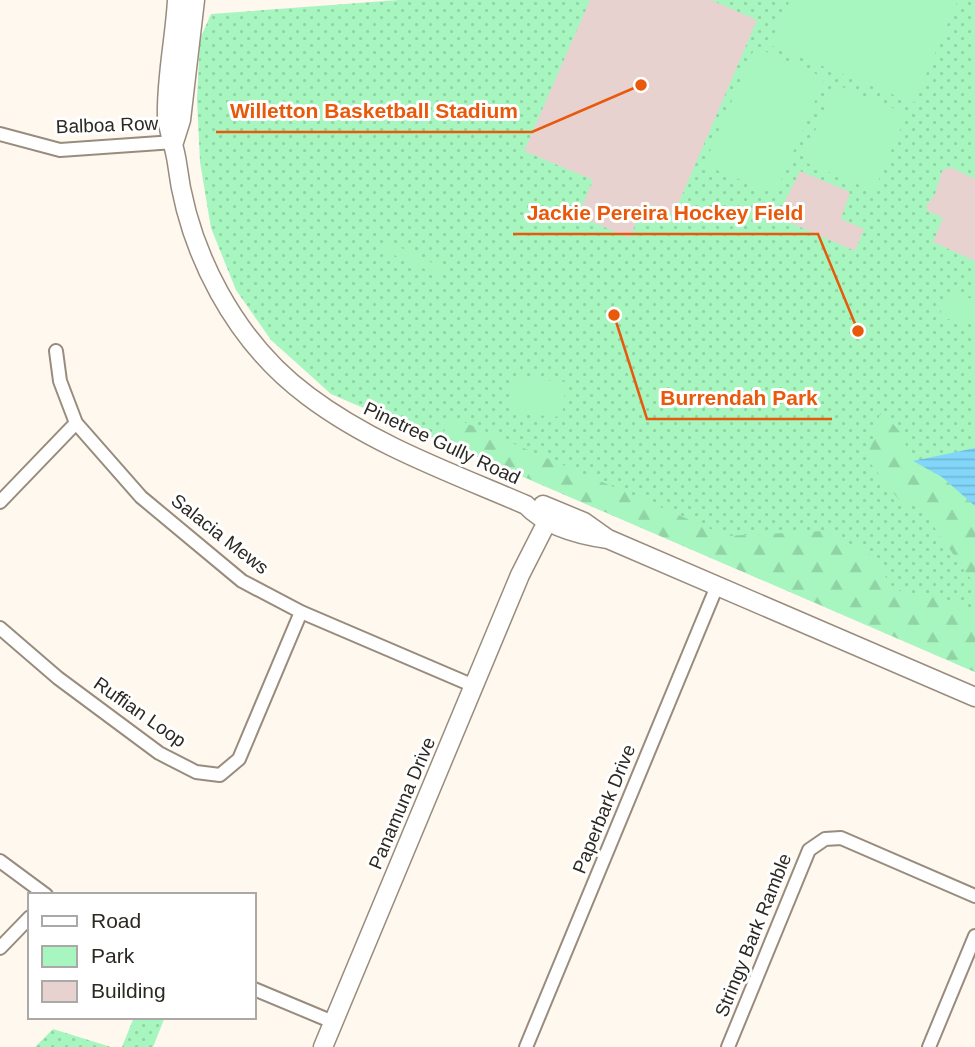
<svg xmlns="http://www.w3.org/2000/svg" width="975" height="1047" font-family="Helvetica,sans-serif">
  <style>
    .green { fill: url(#green-dots) }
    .forest { fill: url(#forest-firs) }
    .pitch { fill: #a7f6c0 }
    .water { fill: url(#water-rules) }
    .building { fill: #e8d2d0 }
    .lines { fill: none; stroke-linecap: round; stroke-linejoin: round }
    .street-casing { stroke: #988c7e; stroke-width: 16 }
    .secondary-casing { stroke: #988c7e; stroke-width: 21 }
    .street { stroke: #fff; stroke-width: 12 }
    .secondary { stroke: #fff; stroke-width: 18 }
    .labels { text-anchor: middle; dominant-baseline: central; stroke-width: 6; stroke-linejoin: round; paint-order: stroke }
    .street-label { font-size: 19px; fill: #2c2822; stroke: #fff }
    .leader { fill: none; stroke: #e8590c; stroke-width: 2.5 }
    .callout-dot { fill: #e8590c; stroke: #fff; stroke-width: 2.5 }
    .callout-label { font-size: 21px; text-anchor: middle; font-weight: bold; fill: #e8590c; stroke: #fff; stroke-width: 6; stroke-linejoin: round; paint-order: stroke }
  </style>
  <defs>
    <pattern id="green-dots" width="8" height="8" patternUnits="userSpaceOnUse" patternTransform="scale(1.75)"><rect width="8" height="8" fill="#a7f6c0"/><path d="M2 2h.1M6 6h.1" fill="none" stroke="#90d3a5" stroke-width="1.8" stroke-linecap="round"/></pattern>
    <pattern id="forest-firs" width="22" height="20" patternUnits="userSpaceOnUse" patternTransform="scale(1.75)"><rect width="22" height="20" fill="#a7f6c0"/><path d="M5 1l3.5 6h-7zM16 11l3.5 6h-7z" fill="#90d3a5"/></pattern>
    <pattern id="water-rules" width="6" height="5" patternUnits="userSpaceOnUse" patternTransform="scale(1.75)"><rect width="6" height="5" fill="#82d6f9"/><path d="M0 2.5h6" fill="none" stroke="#70b8d5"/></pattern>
  </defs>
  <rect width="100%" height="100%" fill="#fff8ee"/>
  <!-- green -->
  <path class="green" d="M399,0H975V672L331,394L271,340L236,290L211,228L200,162L197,99L200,39L211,14Z
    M134,1017H165L153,1047H122Z
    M53,1029L111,1047H35Z"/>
  <!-- forest -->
  <path class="forest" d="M881,410L900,432L913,461L942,477L975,506V593V585L920,507L899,500L867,459Z
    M452,417L727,536L823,531L868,552L895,590L945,599L975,613V672L439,440Z"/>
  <!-- pitch -->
  <path class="pitch" d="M790,0H958L914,103L770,45Z
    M755,47L825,78L775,194L704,165Z
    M835,84L907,114L874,191L802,161Z
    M389,242L445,269L442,277L385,251Z
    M944,294L975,299V323L940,318Z
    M512,377L566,382L562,417L509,413Z"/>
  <!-- water -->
  <path class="water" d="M975,448V506L942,477L913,461Z"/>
  <!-- building -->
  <path class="building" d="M590,0H711L757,20L674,214L644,202L630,238L578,216L593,180L524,151Z
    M950,167L975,179V261L933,242L943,218L928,211L926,206L935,194L942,171Z
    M800,171L850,192L841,219L864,229L855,251L777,217Z"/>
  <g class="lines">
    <defs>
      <path id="street" d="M0,134L60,150L174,142
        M56,351L60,381L76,423L141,497L242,581L301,612L474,686
        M0,502L76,423
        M0,628L58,678L159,753L196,772L220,775L239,759L301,612
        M0,861L46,895
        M0,948L30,917
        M254,989L333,1022
        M526,1047L717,586
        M728,1047L809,850L825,839L841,838L975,896
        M929,1047L975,936"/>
      <path id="secondary" d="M177,0C175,38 166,78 167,116C168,131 175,147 177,163C188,252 235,342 308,396C373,445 452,473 526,505C547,527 579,535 608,539
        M174,142L181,120L195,0
        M543,505L584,522L608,539L975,697
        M323,1047L520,575L553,510"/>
    </defs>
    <!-- street casing -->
    <use href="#street" class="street-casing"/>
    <!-- secondary casing -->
    <use href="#secondary" class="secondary-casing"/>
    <!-- street -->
    <use href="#street" class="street"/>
    <!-- secondary -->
    <use href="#secondary" class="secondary"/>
  </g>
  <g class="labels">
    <!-- street labels -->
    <g class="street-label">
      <text transform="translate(107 125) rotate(-2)">Balboa Row</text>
      <text transform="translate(442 443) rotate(25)">Pinetree Gully Road</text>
      <text transform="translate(220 534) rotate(38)">Salacia Mews</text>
      <text transform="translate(140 712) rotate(35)">Ruffian Loop</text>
      <text transform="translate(402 803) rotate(-67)">Panamuna Drive</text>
      <text transform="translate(604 809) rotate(-68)">Paperbark Drive</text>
      <text transform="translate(753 935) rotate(-68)">Stringy Bark Ramble</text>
    </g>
  </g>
  <!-- callouts -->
  <path class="leader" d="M641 85L532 132H216M858 331L818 234H513M614 315L647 419H832"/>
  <g class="callout-dot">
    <circle cx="641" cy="85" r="7"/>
    <circle cx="858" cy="331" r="7"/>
    <circle cx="614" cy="315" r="7"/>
  </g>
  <g class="callout-label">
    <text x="374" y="118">Willetton Basketball Stadium</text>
    <text x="665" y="220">Jackie Pereira Hockey Field</text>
    <text x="739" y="405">Burrendah Park</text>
  </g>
  <!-- legend -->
  <rect x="28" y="893" width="228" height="126" fill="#ffffff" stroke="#aba9a7" stroke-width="2"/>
  <rect x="42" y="916" width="35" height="10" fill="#ffffff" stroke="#aba9a7" stroke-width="2"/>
  <text x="91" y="928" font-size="21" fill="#2c2822">Road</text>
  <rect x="42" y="946" width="35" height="21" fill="#a7f6c0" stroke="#aba9a7" stroke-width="2"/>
  <text x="91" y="963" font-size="21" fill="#2c2822">Park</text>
  <rect x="42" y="981" width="35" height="21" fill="#e8d2d0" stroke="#aba9a7" stroke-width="2"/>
  <text x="91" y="998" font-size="21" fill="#2c2822">Building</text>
</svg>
